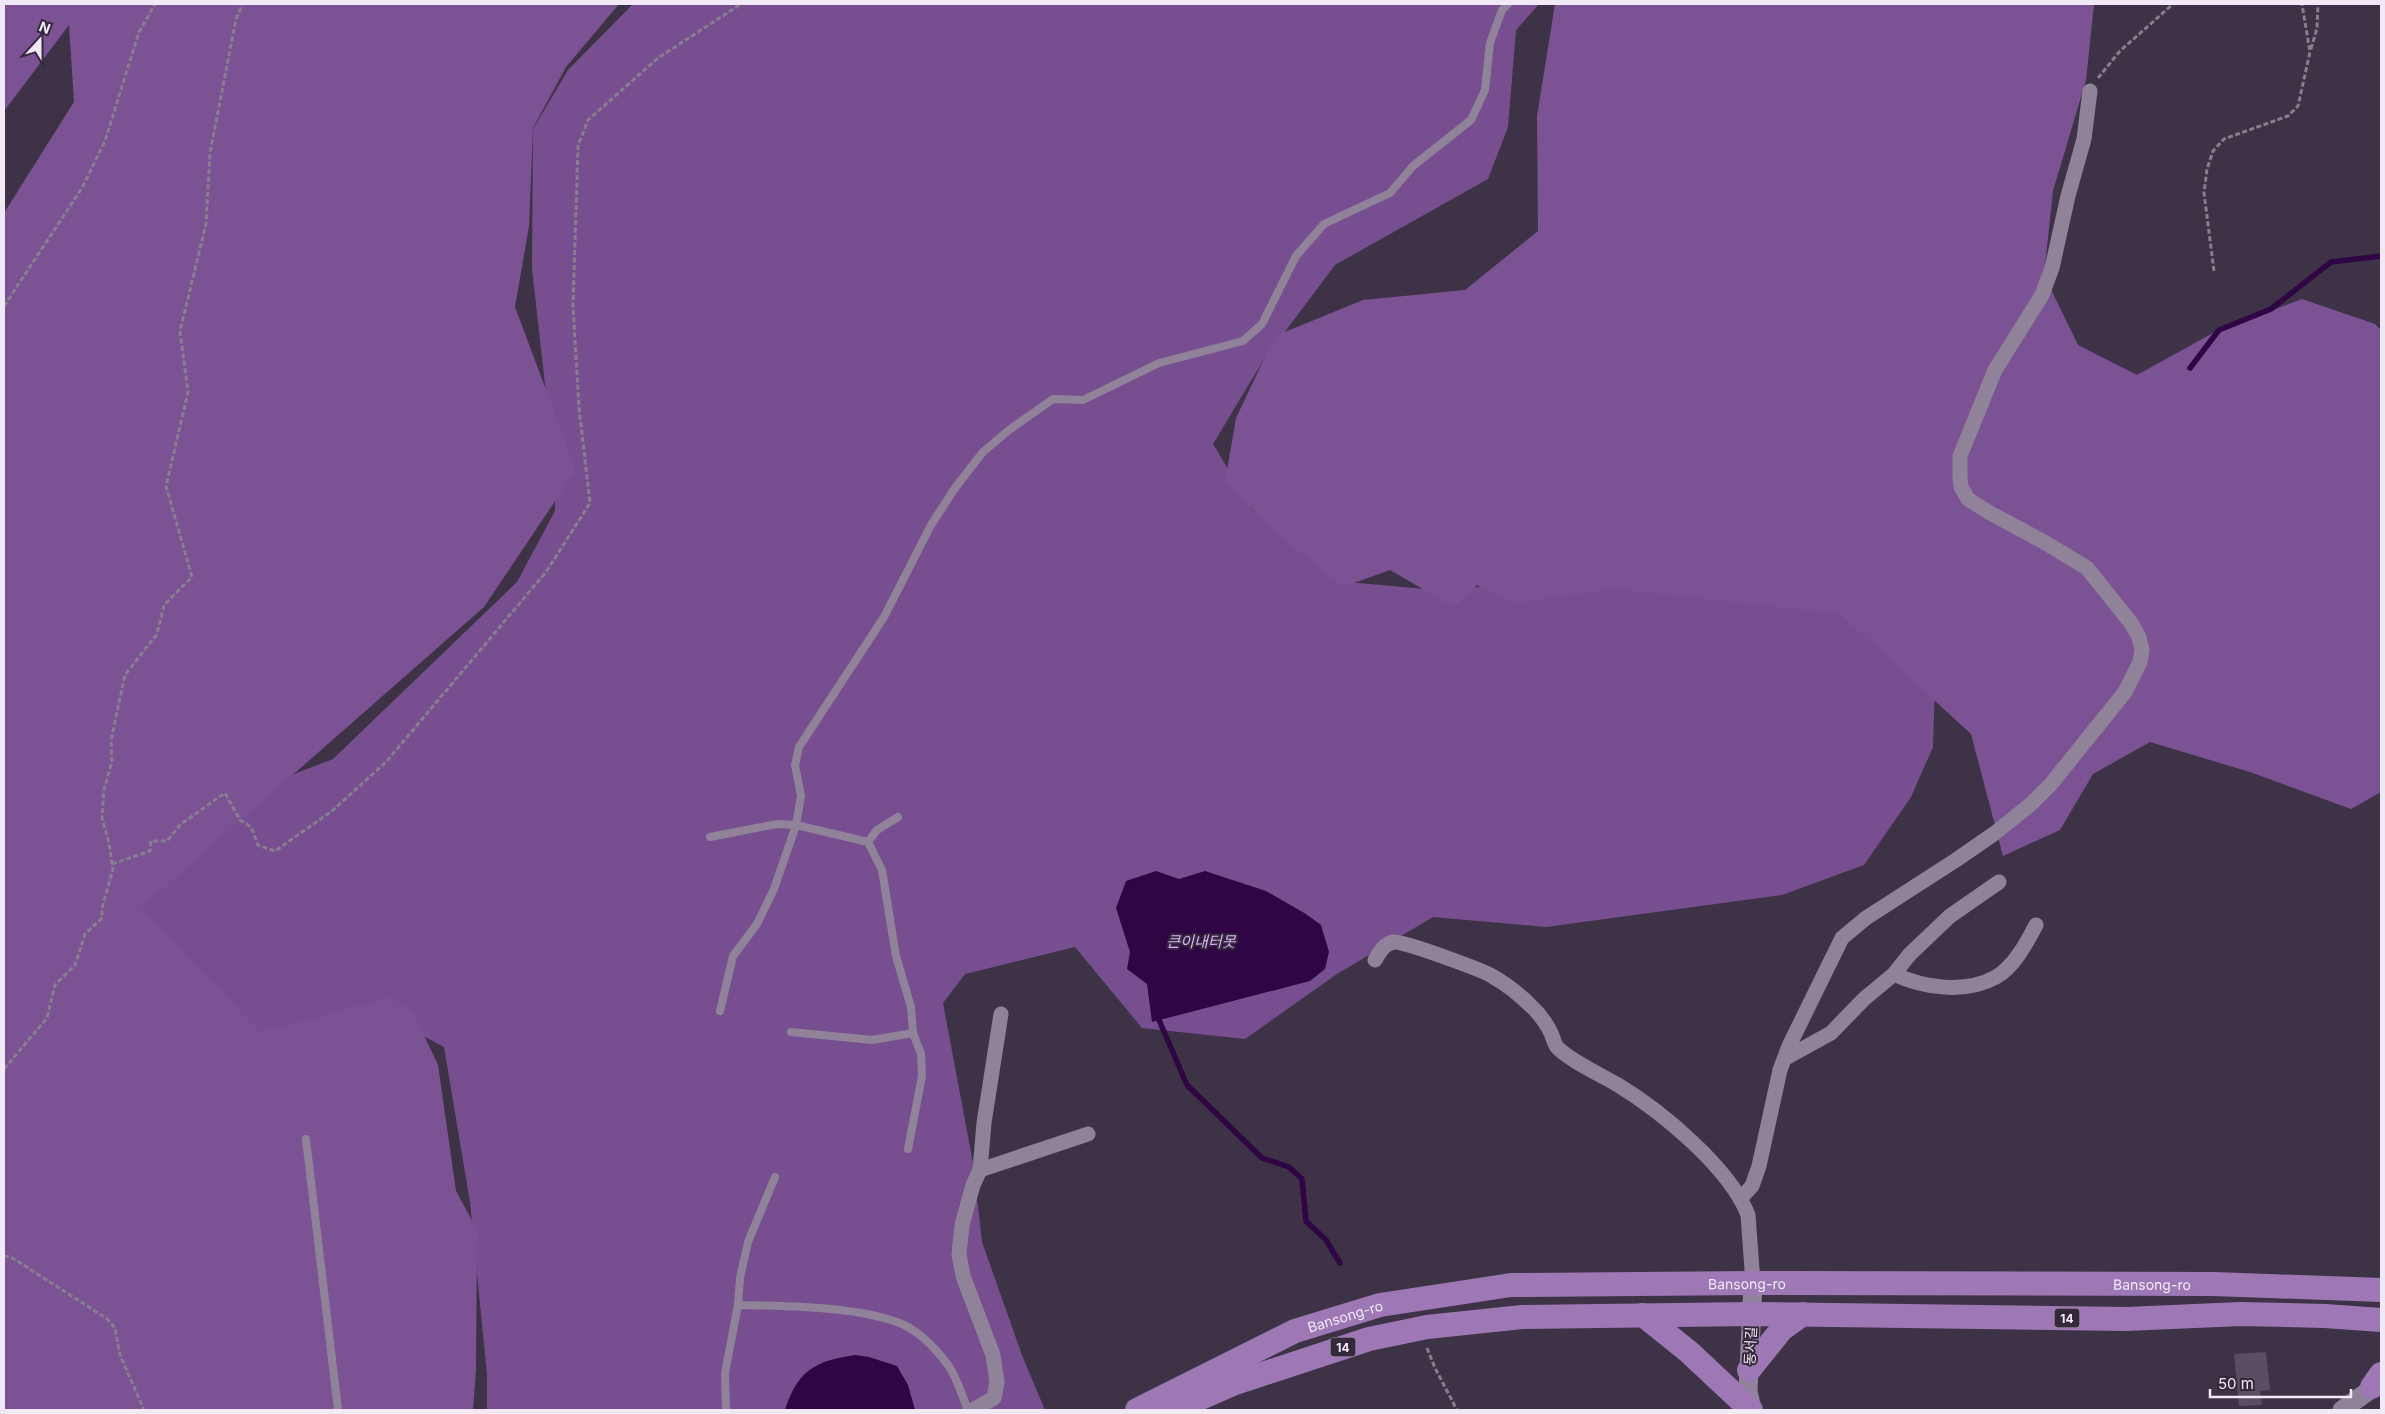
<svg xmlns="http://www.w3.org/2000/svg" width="2385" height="1414" font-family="Inter,'Noto Sans KR',sans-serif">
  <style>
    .green { fill: #774f90 }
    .forest { fill: #7b5395 }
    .water { fill: #2f0544 }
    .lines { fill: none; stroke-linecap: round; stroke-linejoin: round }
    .stream { stroke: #2f0544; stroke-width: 5.5 }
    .building { fill: #594e62 }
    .path { stroke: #877e8e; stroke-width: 3; stroke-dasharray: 5 2.5; stroke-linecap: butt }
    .service { stroke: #908399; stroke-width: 8 }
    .minor { stroke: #908399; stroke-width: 15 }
    .tertiary { stroke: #908399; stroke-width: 19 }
    .primary { stroke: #9d78b5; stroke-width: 24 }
    .labels { text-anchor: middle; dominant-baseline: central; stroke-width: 4; stroke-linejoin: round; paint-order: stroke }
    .shield { fill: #33293b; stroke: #b8b0be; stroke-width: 1 }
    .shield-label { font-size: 12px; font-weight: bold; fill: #f1eaf6 }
    .street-label { font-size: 14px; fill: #f1eaf6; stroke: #33293b }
    .water-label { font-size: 15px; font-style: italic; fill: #dbaff9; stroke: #33293b }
  </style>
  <rect width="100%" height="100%" fill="#3e3346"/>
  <!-- green -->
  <path class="green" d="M633,4H1539L1516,30L1508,127L1488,179L1335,265L1263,361L1213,444L1252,509L1336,581L1447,591L1611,569L1859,601L1936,648L1933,747L1911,797L1864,865L1782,895L1546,927L1433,917L1337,974L1245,1039L1142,1028L1075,947L965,974L943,1003L973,1163L982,1242L1023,1358L1045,1410H487V1375L470,1202L444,1047L364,1004L261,1059L114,987L130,843L245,793L333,759L517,582L555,511V473L532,269L533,129L568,70Z"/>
  <!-- forest -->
  <path class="forest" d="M4,4H619L566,67L533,128L529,226L515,307L576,470L484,607L141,908L260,1032L391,997L414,1014L438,1065L456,1191L477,1230L476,1370L473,1410H4V213L74,102L69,25L4,111Z
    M1555,4H2094L2086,80L2053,191L2044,275L2078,345L2137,375L2213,333L2302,299L2375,324L2381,330V792L2351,809L2250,772L2150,742L2093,774L2060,830L2003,856L1971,734L1840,614L1615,589L1513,603L1477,585L1454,607L1390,570L1343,587L1280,536L1225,482L1236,418L1275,336L1363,300L1465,290L1538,231L1537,116Z"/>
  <!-- water -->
  <path class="water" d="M1156,871L1179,879L1205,871L1266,891L1306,914L1321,925L1329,952L1325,969L1310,981L1152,1022L1147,984L1127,969L1130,952L1116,908L1126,881Z
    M855,1355L869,1357L897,1366L908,1385L915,1410H785C798,1370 815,1361 855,1355Z"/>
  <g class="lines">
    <!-- stream -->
    <path class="stream" d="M2190,368L2219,330L2271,309L2331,262L2381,256
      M1159,1020L1187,1085L1262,1158L1289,1167L1302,1179L1306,1221L1326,1240L1340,1263"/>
  </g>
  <!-- building -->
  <path class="building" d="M2266,1352L2270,1390L2260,1391L2262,1405L2239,1406L2234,1354Z"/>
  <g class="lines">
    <!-- path -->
    <path class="path" d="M2311,49L2317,28L2318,4
      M2098,78L2120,51L2173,4
      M2214,271L2204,193L2207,169L2213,151L2224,139L2288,116L2298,106L2310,52L2302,4
      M4,306L82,188L105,141L139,32L155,4
      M112,864L150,851L151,841H167L181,824L225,793L240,820L251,827L258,845L275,851L332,811L386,762L546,572L590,503L579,408L573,305L578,146L588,120L658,58L741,4
      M4,1069L47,1018L55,985L75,965L85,934L102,918V908L113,869L109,843L102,818L104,789L112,762L111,740L125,675L157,634L164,605L192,577L166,486L188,392L180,331L206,224L210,153L236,19L243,4
      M4,1256L11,1257L39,1275L106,1318L115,1328L120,1355L144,1410
      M1427,1348L1435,1368L1457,1410"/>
    <!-- service -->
    <path class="service" d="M710,837L777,824L796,825L868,842L882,870L896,956L911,1007L913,1033L921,1054L922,1076L908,1149
      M868,842L877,830L898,817
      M720,1011L733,956L757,924L774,889L796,825L801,796L795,765L799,747L884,617L931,525L955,488L983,452L1009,430L1053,399L1083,400L1159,363L1243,341L1262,324L1296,256L1324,224L1390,193L1413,166L1471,120L1485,90L1490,43L1502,10L1508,4
      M791,1032L872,1040L913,1033
      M306,1139L338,1410
      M775,1177L748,1242L740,1278L738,1305C785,1306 859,1306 902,1324C920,1332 936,1349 948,1365C957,1377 962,1396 968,1410
      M726,1410L725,1373L738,1305"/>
    <!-- minor -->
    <path class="minor" d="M1375,960C1380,952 1383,945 1393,942C1401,940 1482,970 1492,976C1506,984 1520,995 1531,1006C1540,1014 1546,1023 1551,1033C1553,1037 1554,1043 1557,1047C1567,1059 1603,1076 1618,1085C1661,1111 1730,1168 1748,1215L1753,1283
      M1894,974C1923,988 1966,994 1996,977C2014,967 2027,942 2036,925
      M1784,1059L1831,1033L1864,999L1894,974L1910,954L1950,916L1999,882
      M980,1170L1088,1134
      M1740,1199L1752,1186L1759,1166L1780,1070L1789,1046L1842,938L1866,918L1956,860L1995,833L2031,804L2051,784L2125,692L2140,662L2142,650L2139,637L2131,623L2087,568L2044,542L1990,513L1968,499L1961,487L1960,476V456L1995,370L2042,295L2052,268L2068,196L2084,139L2090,91
      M973,1410L994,1398L997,1382L993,1355L963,1276L959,1254L962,1225L973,1185L980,1170L984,1123L1001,1014"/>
    <!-- tertiary -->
    <path class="tertiary" d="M1752,1410L1748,1391L1753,1283
      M2342,1410L2381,1382"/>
    <!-- primary -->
    <g class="primary">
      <path d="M1643,1315L1689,1352L1751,1410"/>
      <path d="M1749,1370L1782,1329L1803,1314"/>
      <path d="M2372,1387L2381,1374"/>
      <path id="s1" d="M1137,1410L1295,1331L1380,1305L1511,1285L1753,1283L2213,1284L2381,1290"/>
      <path d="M1173,1410L1235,1383L1369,1339L1427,1327L1522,1317L1752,1314L2126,1319L2241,1314L2325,1316L2381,1320"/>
    </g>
  </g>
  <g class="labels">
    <!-- shield labels -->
    <g class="shield">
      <rect x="2054.5" y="1308.5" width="25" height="19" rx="4"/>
      <rect x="1330.5" y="1337.5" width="25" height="19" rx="4"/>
    </g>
    <g class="shield-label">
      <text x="2067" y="1318">14</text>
      <text x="1343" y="1347">14</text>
    </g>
    <!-- street labels -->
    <g class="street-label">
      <text stroke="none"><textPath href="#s1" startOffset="634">Bansong-ro</textPath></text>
      <text stroke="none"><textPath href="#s1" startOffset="1039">Bansong-ro</textPath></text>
      <text stroke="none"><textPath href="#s1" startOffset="229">Bansong-ro</textPath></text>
      <text transform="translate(1750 1346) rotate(-87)">동서길</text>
    </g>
    <!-- water labels -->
    <g class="water-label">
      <text x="1201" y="941">큰이내터못</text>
    </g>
  </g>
  <!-- border -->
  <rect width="2385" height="1414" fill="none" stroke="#f1eaf6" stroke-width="10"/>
  <!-- north arrow -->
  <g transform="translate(40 40) rotate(21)" stroke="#33293b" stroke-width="4" paint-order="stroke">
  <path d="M0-4L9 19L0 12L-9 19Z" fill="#f1eaf6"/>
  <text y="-8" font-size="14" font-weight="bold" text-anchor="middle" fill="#f1eaf6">N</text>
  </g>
  <!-- scale -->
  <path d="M2210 1389v8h141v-8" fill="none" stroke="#f1eaf6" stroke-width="2.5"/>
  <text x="2218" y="1389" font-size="15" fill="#f1eaf6" stroke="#33293b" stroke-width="4" paint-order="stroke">50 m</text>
</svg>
